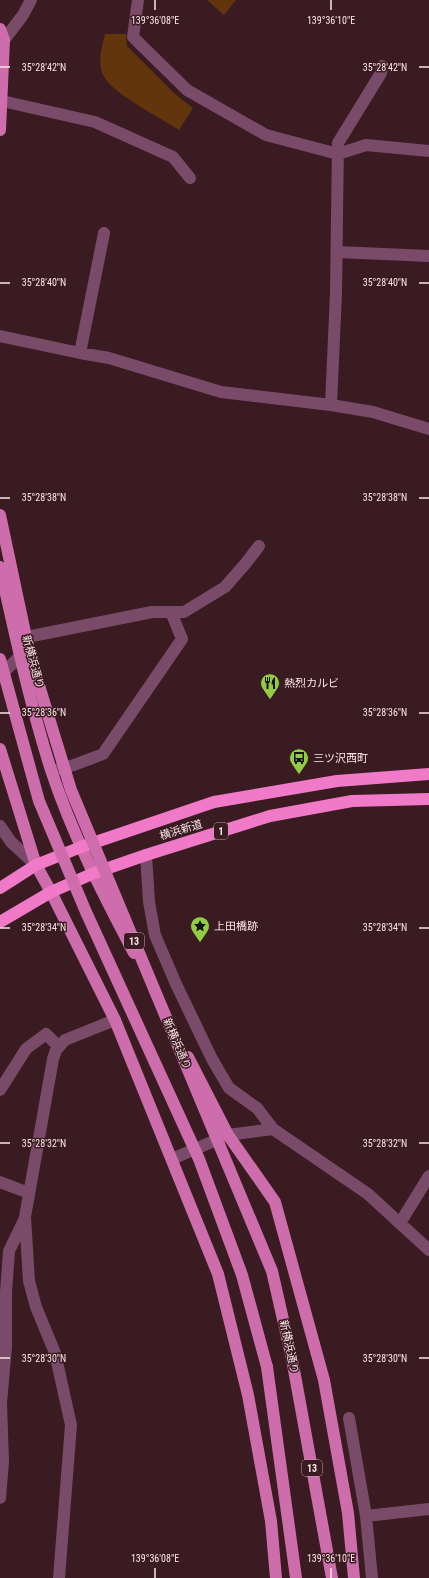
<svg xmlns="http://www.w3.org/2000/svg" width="429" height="1578" font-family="'Roboto Condensed','Noto Sans JP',sans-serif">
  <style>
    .green { fill: #63350d }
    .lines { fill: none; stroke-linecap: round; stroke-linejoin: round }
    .minor { stroke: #7a4b69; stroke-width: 12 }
    .major { stroke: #ce6dac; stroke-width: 12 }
    .highway { stroke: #f07ac7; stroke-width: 12 }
    .major-bridge { stroke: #ce6dac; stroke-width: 12 }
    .ticks { fill: none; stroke: #fbe5e9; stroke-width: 1.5 }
    .labels { text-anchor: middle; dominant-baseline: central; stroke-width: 3; stroke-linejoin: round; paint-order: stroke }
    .shield { fill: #391b21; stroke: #c1a8ad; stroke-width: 1 }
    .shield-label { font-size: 10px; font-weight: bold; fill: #fbe5e9 }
    .street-label { font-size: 11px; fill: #fbe5e9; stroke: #391b21 }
    .poi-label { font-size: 11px; fill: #fbe5e9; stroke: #391b21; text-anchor: start }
    .ticks-label { font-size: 10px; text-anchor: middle; fill: #fbe5e9; stroke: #391b21; stroke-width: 3; stroke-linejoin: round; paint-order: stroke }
  </style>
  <rect width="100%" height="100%" fill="#391b21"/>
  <!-- green -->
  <path class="green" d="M207,0H236L224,15Z
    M105,34H126L127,46L176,95L193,108L179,130C161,118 110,93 102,73C98,60 102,46 105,34Z"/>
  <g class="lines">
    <!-- minor -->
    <path class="minor" d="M138,0L133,37L187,90L266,135L338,154L366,145L429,151
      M4,40L23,15L31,0
      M2,101L95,122L173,157L190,178
      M337,252L429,256
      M0,336L80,353L109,358L221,392L331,405L373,412L429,429
      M80,353L104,233
      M331,405L336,293L338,143L381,73L382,66
      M17,639L152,612H184L225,587L246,563L259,546
      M0,676L19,657
      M52,771L74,765L103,754L182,639L171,612
      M0,826L11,842L36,865
      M146,855L149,902L155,935L176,984L212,1059L229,1088L257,1108L273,1129
      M0,1090L26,1049L46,1034L59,1047
      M172,1159L228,1135L273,1129L368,1194L429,1250
      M0,1182L29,1193
      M400,1223L429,1176
      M349,1418L366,1516L372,1578
      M0,1498L3,1462L1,1403L6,1347V1292L9,1251L25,1218
      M366,1516L429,1509
      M59,1578L71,1425L55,1353L36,1307L29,1281L25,1217L53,1059L56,1050L65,1040L115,1020"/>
    <!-- major -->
    <path class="major" d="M0,29L4,40L0,130
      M0,567C15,635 30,704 51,770C72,834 103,894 134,953
      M0,749L36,865L51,892L115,1020L218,1274L248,1395L271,1521L276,1578
      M188,1057L228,1135L275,1202L324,1380L348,1513L354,1578
      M292,1359L332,1578
      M267,1367L296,1578"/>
    <!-- highway -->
    <path class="highway" d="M0,888L36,865L81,847L214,802L337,781L429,774
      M0,922L51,892L94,873L146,855L270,816L352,801L429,799"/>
    <!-- major-bridge -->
    <path class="major-bridge" d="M0,515L30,656L71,790L272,1271L292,1359
      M0,659L39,801L86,912L199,1159L242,1275L267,1367"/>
  </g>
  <!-- ticks -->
  <path class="ticks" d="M155,0V10M331,0V10M0,67H10M419,67H429M0,283H10M419,283H429M0,498H10M419,498H429M0,713H10M419,713H429M0,928H10M419,928H429M0,1143H10M419,1143H429M0,1358H10M419,1358H429M155,1568V1578M331,1568V1578"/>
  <!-- icons -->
  <defs>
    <symbol id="restaurant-pin" viewBox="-11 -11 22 30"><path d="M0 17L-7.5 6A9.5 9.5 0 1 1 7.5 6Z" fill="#91cd3f" stroke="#391b21"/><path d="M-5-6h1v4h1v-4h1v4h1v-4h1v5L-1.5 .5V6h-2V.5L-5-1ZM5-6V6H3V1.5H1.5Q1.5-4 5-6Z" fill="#111"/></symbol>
    <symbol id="bus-pin" viewBox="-11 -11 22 30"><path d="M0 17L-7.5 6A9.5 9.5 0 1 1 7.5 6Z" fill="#91cd3f" stroke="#391b21"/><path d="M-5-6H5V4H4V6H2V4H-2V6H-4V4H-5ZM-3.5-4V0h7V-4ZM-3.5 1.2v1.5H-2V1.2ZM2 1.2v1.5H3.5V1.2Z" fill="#111"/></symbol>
    <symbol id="sight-pin" viewBox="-11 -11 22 30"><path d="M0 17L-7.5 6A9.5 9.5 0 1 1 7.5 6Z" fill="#91cd3f" stroke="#391b21"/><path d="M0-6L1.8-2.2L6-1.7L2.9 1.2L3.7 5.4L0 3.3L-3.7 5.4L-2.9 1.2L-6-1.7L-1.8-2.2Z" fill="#111"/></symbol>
  </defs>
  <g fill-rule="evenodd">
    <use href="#restaurant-pin" x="259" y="672" width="22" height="30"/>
    <use href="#bus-pin" x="288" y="747" width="22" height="30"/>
    <use href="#sight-pin" x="189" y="915" width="22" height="30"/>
  </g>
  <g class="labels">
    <!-- shield labels -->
    <g class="shield">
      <rect x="214" y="823" width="14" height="16" rx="3"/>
      <rect x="124" y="933" width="20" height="16" rx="3"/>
      <rect x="302" y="1460" width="20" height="16" rx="3"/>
    </g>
    <g class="shield-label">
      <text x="221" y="831">1</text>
      <text x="134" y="941">13</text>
      <text x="312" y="1468">13</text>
    </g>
    <!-- street labels -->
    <g class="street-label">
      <text transform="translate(33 662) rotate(75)">新横浜通り</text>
      <text transform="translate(181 830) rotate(-17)">横浜新道</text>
      <text transform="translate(177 1044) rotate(67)">新横浜通り</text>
      <text transform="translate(289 1347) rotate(78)">新横浜通り</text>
    </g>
    <!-- poi labels -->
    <g class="poi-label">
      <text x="284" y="683">熱烈カルビ</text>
      <text x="313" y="758">三ツ沢西町</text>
      <text x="214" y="926">上田橋跡</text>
    </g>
  </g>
  <g class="ticks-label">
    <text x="155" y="24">139°36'08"E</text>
    <text x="331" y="24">139°36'10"E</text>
    <text x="44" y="71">35°28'42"N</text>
    <text x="385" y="71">35°28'42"N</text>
    <text x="44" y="286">35°28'40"N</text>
    <text x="385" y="286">35°28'40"N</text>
    <text x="44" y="501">35°28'38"N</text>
    <text x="385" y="501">35°28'38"N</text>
    <text x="44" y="716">35°28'36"N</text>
    <text x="385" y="716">35°28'36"N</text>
    <text x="44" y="931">35°28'34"N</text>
    <text x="385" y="931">35°28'34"N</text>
    <text x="44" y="1147">35°28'32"N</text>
    <text x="385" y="1147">35°28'32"N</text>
    <text x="44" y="1362">35°28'30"N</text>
    <text x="385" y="1362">35°28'30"N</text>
    <text x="155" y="1562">139°36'08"E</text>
    <text x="331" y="1562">139°36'10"E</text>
  </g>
</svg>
